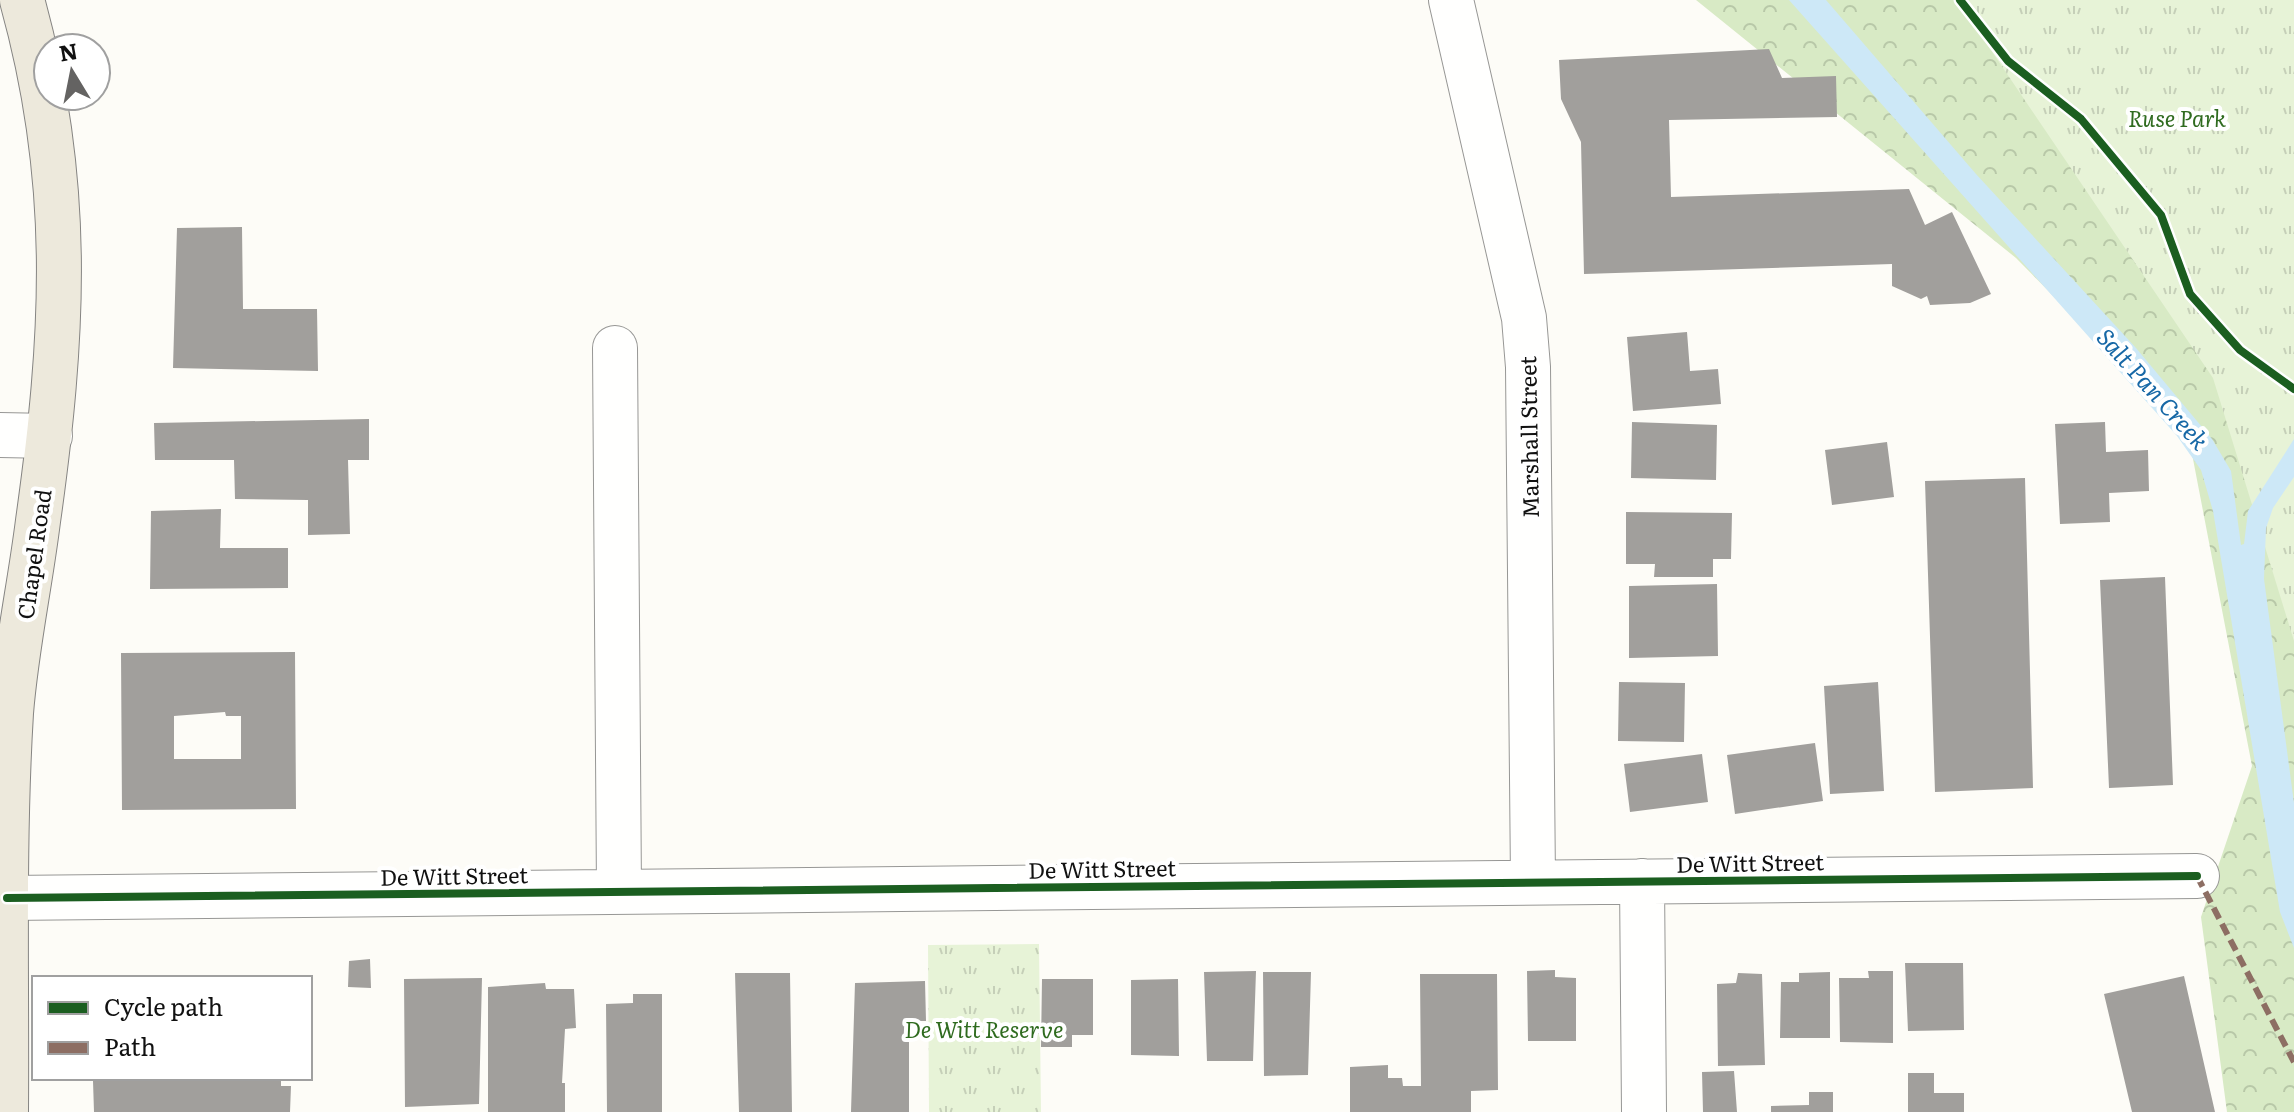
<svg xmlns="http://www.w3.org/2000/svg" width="2294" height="1112" font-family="Literata,serif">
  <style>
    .forest { fill: url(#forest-crowns) }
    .park { fill: url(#park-tufts) }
    .water { fill: #cde8f7 }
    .building { fill: #a19f9c; fill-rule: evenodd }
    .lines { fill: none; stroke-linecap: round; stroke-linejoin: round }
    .minor-casing { stroke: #979795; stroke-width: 46 }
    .major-casing { stroke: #858482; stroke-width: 46 }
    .minor { stroke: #fffffe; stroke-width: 44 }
    .major { stroke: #ede9dc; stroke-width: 44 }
    .quiet { stroke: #8d6e63; stroke-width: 6; stroke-dasharray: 12 6; stroke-linecap: butt }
    .cycleway-casing { stroke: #fff; stroke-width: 13 }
    .cycleway { stroke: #1b5e20; stroke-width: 8 }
    .labels { text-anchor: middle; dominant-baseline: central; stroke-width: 8; stroke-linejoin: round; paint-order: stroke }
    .park-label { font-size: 22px; font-style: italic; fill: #2f6b1f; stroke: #fff }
    .street-label { font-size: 22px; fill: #111; stroke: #fff }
    .water-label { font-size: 24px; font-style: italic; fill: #1768a6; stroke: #fff }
  </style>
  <defs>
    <pattern id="forest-crowns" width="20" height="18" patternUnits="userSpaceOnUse" patternTransform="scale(2)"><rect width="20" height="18" fill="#d8eac5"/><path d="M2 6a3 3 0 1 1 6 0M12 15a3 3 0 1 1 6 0" fill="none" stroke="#b8c8a8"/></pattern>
    <pattern id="park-tufts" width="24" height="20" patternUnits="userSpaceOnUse" patternTransform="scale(2)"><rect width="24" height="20" fill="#e7f3d7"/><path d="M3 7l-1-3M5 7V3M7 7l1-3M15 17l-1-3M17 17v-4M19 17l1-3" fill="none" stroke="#c5cfb8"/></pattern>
  </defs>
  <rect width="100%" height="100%" fill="#fdfcf7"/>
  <!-- forest -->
  <path class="forest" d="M1696,0H2049L2294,67V1112H2227L2201,917L2252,766L2188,433L2016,258Z"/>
  <!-- park -->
  <path class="park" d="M1957,0H2294V641L2213,378Z
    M1039,944L1041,1112H929L928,945Z"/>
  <!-- water -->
  <path class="water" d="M1789,0H1826L1976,174L2136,348L2212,439L2231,471L2241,545L2244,544L2248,511L2294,439V477L2273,508L2266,528L2264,579L2294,803V948L2280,912L2213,511L2201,470L2177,436Z"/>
  <!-- building -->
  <path class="building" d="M1769,49L1782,78L1836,76L1837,117L1669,120L1671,197L1909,189L1925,225L1952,212L1991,294L1970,303L1930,305L1927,296L1921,299L1892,286V264L1584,274L1581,142L1561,99L1559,60Z
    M242,227L243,309H317L318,371L173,368L177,228Z
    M1687,332L1690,371L1718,369L1721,404L1633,411L1627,337Z
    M369,419V460H348L350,534L308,535V500L235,499L234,460H155L154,423Z
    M1632,422L1717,425L1716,480L1631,478Z
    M2105,422L2106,452L2148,450L2149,491L2109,493L2110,522L2060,524L2055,424Z
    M1887,442L1894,497L1832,505L1825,450Z
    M2025,478L2033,788L1935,792L1925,481Z
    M221,509L220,548H288V588L150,589L151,511Z
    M1626,512L1732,513L1731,559H1713V577H1654L1655,564H1626Z
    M2165,577L2173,785L2109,788L2100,580Z
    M1717,584L1718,656L1629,658V586Z
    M295,652L296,809L122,810L121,653ZM225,712L226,716H241V759H174V716Z
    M1619,682L1685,683L1684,742L1618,741Z
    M1878,682L1884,791L1830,794L1824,686Z
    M1815,743L1823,801L1735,814L1727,755Z
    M1702,754L1708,802L1630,812L1624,764Z
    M370,959L371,988L348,987L349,961Z
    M1905,963H1963L1964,1030L1908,1031Z
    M1555,970V977L1576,978V1041H1528L1527,971Z
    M1256,971L1253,1061H1207L1204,972Z
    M1868,971H1893V1043L1840,1042L1839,978H1869Z
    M1263,972H1311L1308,1075L1264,1076Z
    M1830,972V1038H1780L1781,982H1799V973Z
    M735,973H790L792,1112H739Z
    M1738,973L1762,974L1765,1065L1718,1066L1717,984L1736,983Z
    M1420,974H1497L1498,1090L1471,1091V1112H1350V1067L1388,1065V1078H1402L1403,1086H1421Z
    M2184,976L2215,1112H2132L2104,994Z
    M482,978L479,1104L405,1107L404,979Z
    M1042,979H1093V1035H1072V1047H1041Z
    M1178,979L1179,1056L1131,1055V980Z
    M925,981L926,1021H909V1112H851L855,983Z
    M545,983L546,989H574L576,1028L565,1029L562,1083H565V1112H488V987Z
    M633,994H662V1112H607L606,1004L633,1003Z
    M1734,1071L1737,1112H1703L1702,1072Z
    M1908,1073H1934V1093H1964V1112H1908Z
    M122,1078H281V1086H291L290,1112H94L93,1081H122Z
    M1809,1092H1833V1112H1771V1106L1809,1105Z"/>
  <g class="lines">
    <defs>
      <path id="minor" d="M1451,0L1524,318L1528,367L1533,881
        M615,348L619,891
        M0,435L50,436
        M1642,881L1644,1112
        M7,898L2197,876"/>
      <path id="major" d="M6,1112C7,979 3,845 11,713C16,649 30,585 38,521C64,336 73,183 22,0"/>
    </defs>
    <!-- minor casing -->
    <use href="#minor" class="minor-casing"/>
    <!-- major casing -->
    <use href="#major" class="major-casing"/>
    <!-- minor -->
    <use href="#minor" class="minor"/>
    <!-- major -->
    <use href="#major" class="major"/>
    <!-- quiet -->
    <path class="quiet" d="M2197,876L2294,1062"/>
    <defs>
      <path id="cycleway" d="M1960,0L2008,61L2081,119L2161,215L2190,294L2240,350L2294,389
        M7,898L2197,876"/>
    </defs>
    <!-- cycleway casing -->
    <use href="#cycleway" class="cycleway-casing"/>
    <!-- cycleway -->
    <use href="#cycleway" class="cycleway"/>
  </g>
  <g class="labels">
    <!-- park labels -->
    <g class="park-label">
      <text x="2177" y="117">Ruse Park</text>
      <text x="984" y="1028">De Witt Reserve</text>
    </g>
    <!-- street labels -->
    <g class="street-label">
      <text transform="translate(1528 437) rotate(-91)">Marshall Street</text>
      <text transform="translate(33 554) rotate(-82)">Chapel Road</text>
      <text transform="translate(1750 862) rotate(-1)">De Witt Street</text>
      <text transform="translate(1102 868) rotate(-1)">De Witt Street</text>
      <text transform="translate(454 875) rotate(-1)">De Witt Street</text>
    </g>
    <!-- water labels -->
    <g class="water-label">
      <text transform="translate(2154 388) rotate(48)">Salt Pan Creek</text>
    </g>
  </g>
  <!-- legend -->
  <rect x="32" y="976" width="280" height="104" fill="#ffffff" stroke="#a0a0a0" stroke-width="2"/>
  <rect x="48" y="1002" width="40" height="12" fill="#1b5e20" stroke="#a0a0a0" stroke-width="2"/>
  <text x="104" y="1016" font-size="24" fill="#111111">Cycle path</text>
  <rect x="48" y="1042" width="40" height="12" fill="#8d6e63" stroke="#a0a0a0" stroke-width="2"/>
  <text x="104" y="1056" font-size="24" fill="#111111">Path</text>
  <!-- north arrow -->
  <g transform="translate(72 72) rotate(350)"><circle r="38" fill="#ffffff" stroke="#a0a0a0" stroke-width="2"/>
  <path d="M0-6L14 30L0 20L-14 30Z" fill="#646362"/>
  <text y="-12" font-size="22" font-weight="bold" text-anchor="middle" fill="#111111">N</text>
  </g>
</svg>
